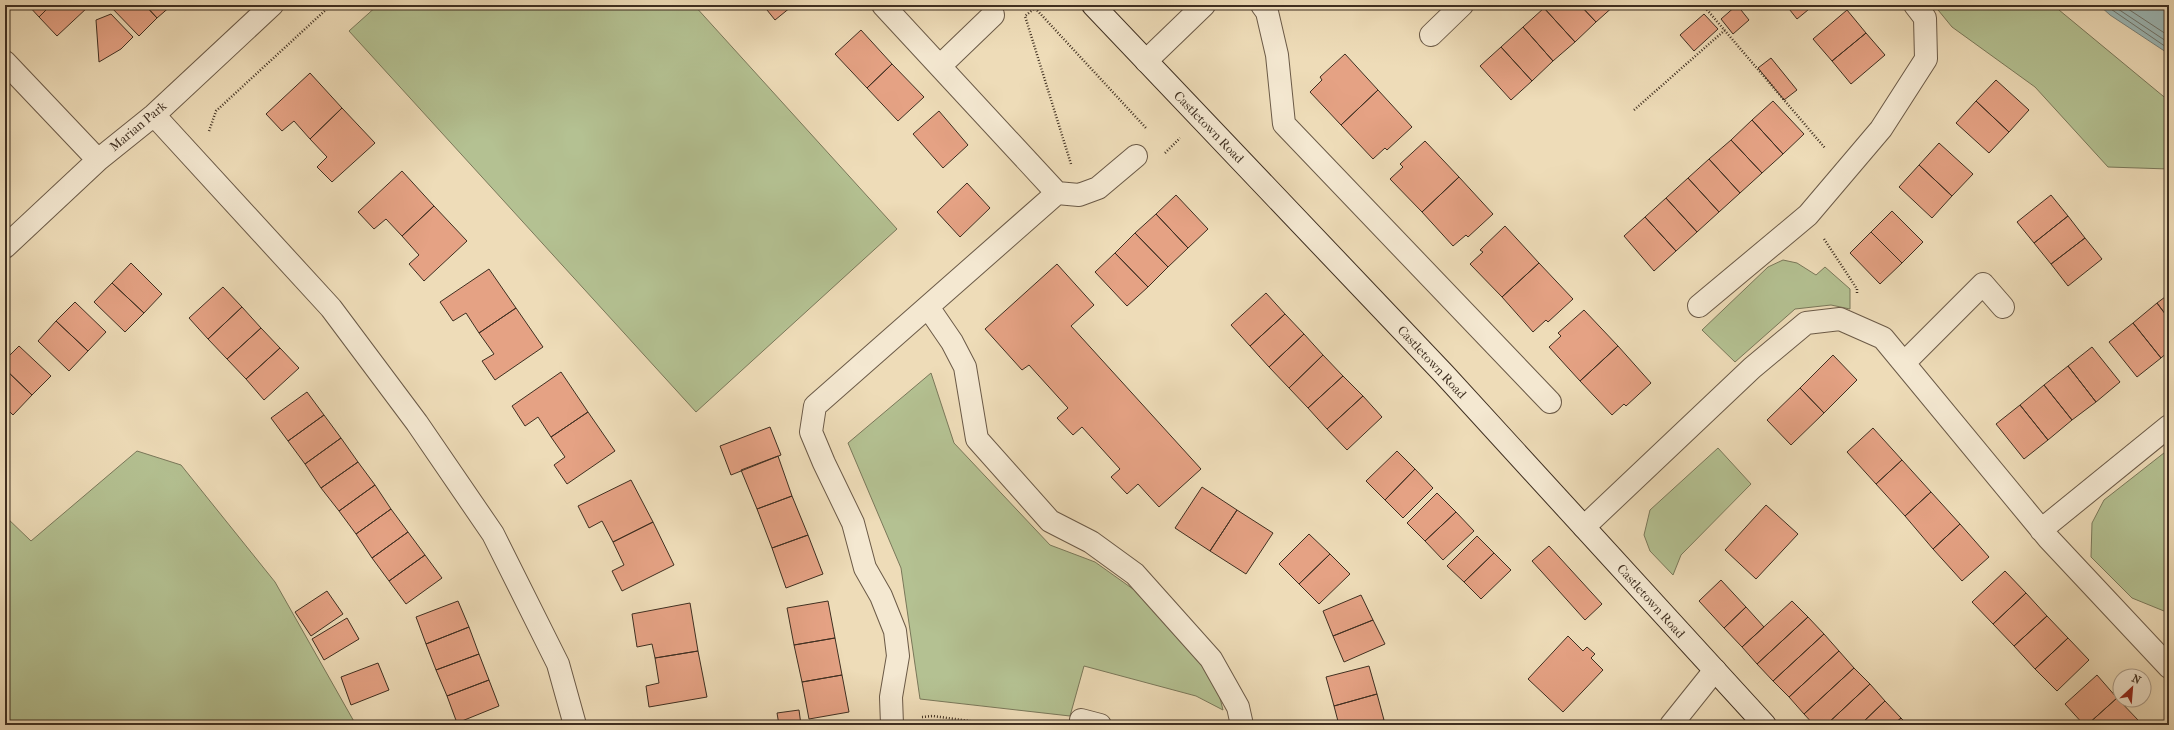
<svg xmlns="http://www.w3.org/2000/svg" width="2174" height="730" font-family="'IM FELL French Canon',serif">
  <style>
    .green { fill: #b4c192; stroke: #7a785a }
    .water { fill: #9cb9b8; stroke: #77827c }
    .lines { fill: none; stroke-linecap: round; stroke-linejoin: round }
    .shore { stroke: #6e746c; stroke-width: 1 }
    .building { fill: #e5a284; stroke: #3f2f21 }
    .minor-casing { stroke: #6b5a47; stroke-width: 24 }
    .tertiary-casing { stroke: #6b5a47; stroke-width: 24 }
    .secondary-casing { stroke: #3f2f21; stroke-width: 24 }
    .path { stroke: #3f2f21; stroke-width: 2.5; stroke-dasharray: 1 2; stroke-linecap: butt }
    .minor { stroke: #f4e8d1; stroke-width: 22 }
    .tertiary { stroke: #f4e8d1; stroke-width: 22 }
    .secondary { stroke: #f4e8d1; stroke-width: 22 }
    .labels { text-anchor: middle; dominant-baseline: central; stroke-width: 4; stroke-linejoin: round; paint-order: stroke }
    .street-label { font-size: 13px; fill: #3f2f21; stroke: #f4e8d1 }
  </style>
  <rect width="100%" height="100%" fill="#eedcb8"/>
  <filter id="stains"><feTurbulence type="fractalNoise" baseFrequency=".005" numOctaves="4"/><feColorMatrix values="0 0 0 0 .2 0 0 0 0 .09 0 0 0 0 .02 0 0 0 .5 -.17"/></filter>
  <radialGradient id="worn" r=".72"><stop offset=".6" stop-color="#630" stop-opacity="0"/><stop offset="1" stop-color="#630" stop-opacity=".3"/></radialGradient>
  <!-- green -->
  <path class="green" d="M378,5H694L897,229L696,412L349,31Z
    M1934,5H2053L2169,101V169L2108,167L2035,87L1952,27Z
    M1783,260L1797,263L1816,275L1825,267L1850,289V309L1831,305L1795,309L1735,362L1702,330L1768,267Z
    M931,373L954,443L1050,545L1095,562L1140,594L1197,659L1217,686L1223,710L1196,696L1084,666L1070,716L920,699L901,568L848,443Z
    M1718,448L1751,484L1681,555L1673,575L1650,551L1644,535L1650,510Z
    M2169,449V611H2164L2132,598L2091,557L2092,523L2104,500Z
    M137,451L181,465L275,582L356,725H5V516L31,541Z"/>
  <!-- water -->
  <path class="water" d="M2099,5H2169V54L2110,15Z"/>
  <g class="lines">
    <!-- shore -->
    <path class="shore" d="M2105,5L2169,49
      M2112,5L2169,43
      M2122,5L2169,36"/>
  </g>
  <!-- building -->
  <path class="building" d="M28,5H51L39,17Z
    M51,5H87L88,7L57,36L39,17Z
    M109,5H145L157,18L139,36Z
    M145,5H172L157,18Z
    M763,5H789L791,7L775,20Z
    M1547,5H1580L1596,22L1575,42L1544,8Z
    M1580,5H1615L1596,22Z
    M1737,5L1749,20L1733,34L1721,19Z
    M1786,5H1814L1797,19Z
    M1544,8L1575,42L1553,61L1523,27Z
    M1847,10L1866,33L1832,61L1813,39Z
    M111,14L133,37L121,49L99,62L96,20Z
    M1704,14L1718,29L1694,51L1680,35Z
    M1523,27L1553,61L1532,81L1501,47Z
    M861,30L892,64L867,88L835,54Z
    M1866,33L1885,55L1851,84L1832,61Z
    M1501,47L1532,81L1511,100L1480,66Z
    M1345,54L1378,90L1341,125L1310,92L1322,80L1320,77Z
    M1771,58L1797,90L1784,100L1758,68Z
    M892,64L924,97L898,121L867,88Z
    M310,73L342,108L310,139L294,121L282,131L266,114Z
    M1996,80L2029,110L2009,132L1976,101Z
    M1378,90L1412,127L1387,150L1385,148L1373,159L1341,125Z
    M1773,101L1804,134L1783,154L1752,120Z
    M1976,101L2009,132L1989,153L1956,123Z
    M342,108L375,143L332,182L317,167L327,157L310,139Z
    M939,111L968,145L943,168L913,134Z
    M1752,120L1783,154L1762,173L1731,140Z
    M1731,140L1762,173L1740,193L1709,159Z
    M1425,141L1459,177L1422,212L1390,179L1403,167L1400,164Z
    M1939,143L1973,174L1952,196L1919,165Z
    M1709,159L1740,193L1719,212L1688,178Z
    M1919,165L1952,196L1932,218L1899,187Z
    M402,171L434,206L402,236L386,219L374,229L358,212Z
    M1459,177L1493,214L1468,237L1466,235L1453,246L1422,212Z
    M1688,178L1719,212L1697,232L1666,198Z
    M967,183L990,208L960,237L937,212Z
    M1176,195L1208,229L1188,248L1156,214Z
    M2051,195L2068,216L2034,243L2017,222Z
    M1666,198L1697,232L1676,251L1645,217Z
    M434,206L467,241L424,281L409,264L419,255L402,236Z
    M1892,211L1923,242L1902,263L1871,232Z
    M1156,214L1188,248L1168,267L1135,233Z
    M2068,216L2085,238L2051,264L2034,243Z
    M1645,217L1676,251L1654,271L1624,236Z
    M1505,226L1539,263L1502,297L1470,264L1483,252L1480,250Z
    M1871,232L1902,263L1880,284L1850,253Z
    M1135,233L1168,267L1148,287L1115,253Z
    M2085,238L2102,259L2068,286L2051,264Z
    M1115,253L1148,287L1127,306L1095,272Z
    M131,263L162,294L144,313L112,283Z
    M1539,263L1573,299L1548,322L1546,320L1533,332L1502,297Z
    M1057,264L1094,305L1071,326L1201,469L1159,507L1138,484L1127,494L1111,477L1120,469L1082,427L1073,435L1057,418L1068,408L1029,365L1022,370L985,329Z
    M489,269L516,308L479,333L466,313L453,321L440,302Z
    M112,283L144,313L125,332L94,302Z
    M223,287L242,307L208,339L189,318Z
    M1266,293L1285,314L1250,346L1231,325Z
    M2169,294V319L2157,303Z
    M75,302L106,332L88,351L56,321Z
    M2157,303L2169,319V351L2161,358L2133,323Z
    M242,307L261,328L227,359L208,339Z
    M516,308L543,347L495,380L482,361L494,354L479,333Z
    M1584,310L1618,346L1580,381L1549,347L1561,336L1558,333Z
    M1285,314L1304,334L1269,367L1250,346Z
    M56,321L88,351L69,371L38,341Z
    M2133,323L2161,358L2137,377L2109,342Z
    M261,328L280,348L246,379L227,359Z
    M1304,334L1323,355L1289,388L1269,367Z
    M19,346L51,376L32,395L5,369V360Z
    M1618,346L1651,383L1626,406L1624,404L1612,415L1580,381Z
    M2092,347L2120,382L2096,402L2068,366Z
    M280,348L299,368L264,400L246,379Z
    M1323,355L1343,376L1308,408L1289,388Z
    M1833,355L1857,380L1824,413L1800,388Z
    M2068,366L2096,402L2072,420L2044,385Z
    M5,369L32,395L13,415L5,407Z
    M561,372L588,412L551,437L538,417L525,426L512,406Z
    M1343,376L1363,396L1327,429L1308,408Z
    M2044,385L2072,420L2048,440L2020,405Z
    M1800,388L1824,413L1791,445L1767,420Z
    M307,392L324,415L288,441L271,418Z
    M1363,396L1382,417L1347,450L1327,429Z
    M2020,405L2048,440L2024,459L1996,424Z
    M588,412L615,451L567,484L554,465L565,457L551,437Z
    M324,415L341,438L305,464L288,441Z
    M770,427L781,455L731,475L720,446Z
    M1873,428L1902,460L1876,484L1847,452Z
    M341,438L358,462L321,488L305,464Z
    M1397,451L1415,469L1385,500L1366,481Z
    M778,456L792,496L757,509L741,470Z
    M1902,460L1931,492L1905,516L1876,484Z
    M358,462L375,485L339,511L321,488Z
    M1415,469L1433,488L1403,518L1385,500Z
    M631,480L653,522L613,542L602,521L589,528L578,506Z
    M375,485L391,509L356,534L339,511Z
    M1202,487L1237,510L1210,551L1175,528Z
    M1931,492L1960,524L1933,549L1905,516Z
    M1437,493L1456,512L1425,541L1407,523Z
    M792,496L808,535L772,548L757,509Z
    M1766,505L1798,534L1756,579L1725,550Z
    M391,509L408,532L372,558L356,534Z
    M1237,510L1273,533L1246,574L1210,551Z
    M1456,512L1474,531L1443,560L1425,541Z
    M653,522L674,565L622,591L612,571L624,565L613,542Z
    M1960,524L1989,557L1962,581L1933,549Z
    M408,532L425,555L389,581L372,558Z
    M1309,534L1330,554L1299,584L1279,564Z
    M808,535L823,574L786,588L772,548Z
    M1477,536L1494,553L1464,582L1447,566Z
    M1549,546L1602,604L1585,620L1532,561Z
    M1494,553L1511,570L1481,599L1464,582Z
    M1330,554L1350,574L1319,604L1299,584Z
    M425,555L442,578L406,604L389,581Z
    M2005,571L2026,593L1993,624L1972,602Z
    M1721,580L1746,607L1724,628L1699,601Z
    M327,591L343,614L311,636L295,612Z
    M2026,593L2047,616L2014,646L1993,624Z
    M1361,595L1373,620L1333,636L1323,611Z
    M458,601L469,627L426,644L416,617Z
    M828,601L835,638L794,645L787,608Z
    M1792,601L1808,617L1757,664L1742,647Z
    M690,603L698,651L655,658L652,644L637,647L632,614Z
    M1746,607L1764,627L1742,647L1724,628Z
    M2047,616L2068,638L2035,669L2014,646Z
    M1808,617L1824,634L1773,681L1757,664Z
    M347,618L359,639L324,660L312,639Z
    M1373,620L1385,644L1344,662L1333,636Z
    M469,627L479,654L436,670L426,644Z
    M1824,634L1839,651L1789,697L1773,681Z
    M1568,636L1583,651L1587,647L1595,654L1591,658L1603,670L1563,712L1528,679Z
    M835,638L842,675L802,682L794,645Z
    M2068,638L2089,660L2057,691L2035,669Z
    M698,651L707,697L649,707L646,686L659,683L655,658Z
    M1839,651L1854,668L1804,714L1789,697Z
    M479,654L489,680L447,696L436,670Z
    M378,663L389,690L351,705L341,677Z
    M1369,666L1377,694L1334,706L1326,677Z
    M1854,668L1870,684L1826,725H1814L1804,714Z
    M842,675L849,712L809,719L802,682Z
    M2097,675L2117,698L2087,725H2084L2065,704Z
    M489,680L499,706L457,723L447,696Z
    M1870,684L1885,701L1860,725H1826Z
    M1377,694L1384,720L1365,725H1339L1334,706Z
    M2117,698L2138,720L2133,725H2087Z
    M1885,701L1901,718L1893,725H1860Z
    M799,710L801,725H779L777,713Z
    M1901,718L1908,725H1893Z"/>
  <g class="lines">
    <defs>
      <path id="minor" d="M883,5L1057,193L815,406L811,432L824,463L853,523L865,568L881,596L895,631L898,656L891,697L892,725
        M1262,5L1267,12L1277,55L1284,124L1550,402
        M1431,35L1462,5
        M1146,61L1204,5
        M5,62L98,160
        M940,66L993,15
        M154,115L331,308L417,423L493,534L558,664L575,725
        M1057,193L1079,195L1098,188L1136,156
        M5,247L98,160L154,115L272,5
        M1699,306L1808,215L1881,129L1926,59L1925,18L1915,5
        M928,307L952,342L965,367L977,439L1050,521L1091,542L1135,574L1211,659L1238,707L1242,725
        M1904,363L1983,284L2003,307
        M1584,527L1752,368L1806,323L1840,319L1883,338L2049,539L2169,667
        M2041,530L2169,426
        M1081,720L1100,725"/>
      <path id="tertiary" d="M1671,725L1715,670"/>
      <path id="secondary" d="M1093,5L1444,374L1765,725"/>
    </defs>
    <!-- minor casing -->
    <use href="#minor" class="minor-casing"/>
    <!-- tertiary casing -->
    <use href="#tertiary" class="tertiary-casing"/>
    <!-- secondary casing -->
    <use href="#secondary" class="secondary-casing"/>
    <!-- path -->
    <path class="path" d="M1703,5L1825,148
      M1634,110L1725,30
      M209,131L216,111L331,5
      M1165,153L1180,138
      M1071,164L1025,16L1035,8L1146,128
      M1824,239L1857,289V294
      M922,717L933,716L999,725"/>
    <!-- minor -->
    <use href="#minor" class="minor"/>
    <!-- tertiary -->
    <use href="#tertiary" class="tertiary"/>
    <!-- secondary -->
    <use href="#secondary" class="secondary"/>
  </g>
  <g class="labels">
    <!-- street labels -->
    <g class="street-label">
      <text transform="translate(138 126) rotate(-40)">Marian Park</text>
      <text transform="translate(1209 127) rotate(46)">Castletown Road</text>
      <text transform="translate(1432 362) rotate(47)">Castletown Road</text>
      <text transform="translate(1651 601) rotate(48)">Castletown Road</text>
    </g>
  </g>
  <!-- margin -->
  <rect width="2174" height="730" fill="none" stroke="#eedcb8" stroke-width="20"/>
  <rect x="6" y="6" width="2162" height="718" fill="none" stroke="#3f2f21" stroke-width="2"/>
  <rect x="10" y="10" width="2154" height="710" fill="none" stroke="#3f2f21"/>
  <!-- north arrow -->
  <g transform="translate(2132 688) rotate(26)"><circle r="19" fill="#f4e8d1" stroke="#ac9e8b"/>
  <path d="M0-3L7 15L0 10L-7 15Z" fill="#8f2418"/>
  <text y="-6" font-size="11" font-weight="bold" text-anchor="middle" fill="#3f2f21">N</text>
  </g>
  <rect width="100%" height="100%" filter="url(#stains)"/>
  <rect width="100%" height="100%" fill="url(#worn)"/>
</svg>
